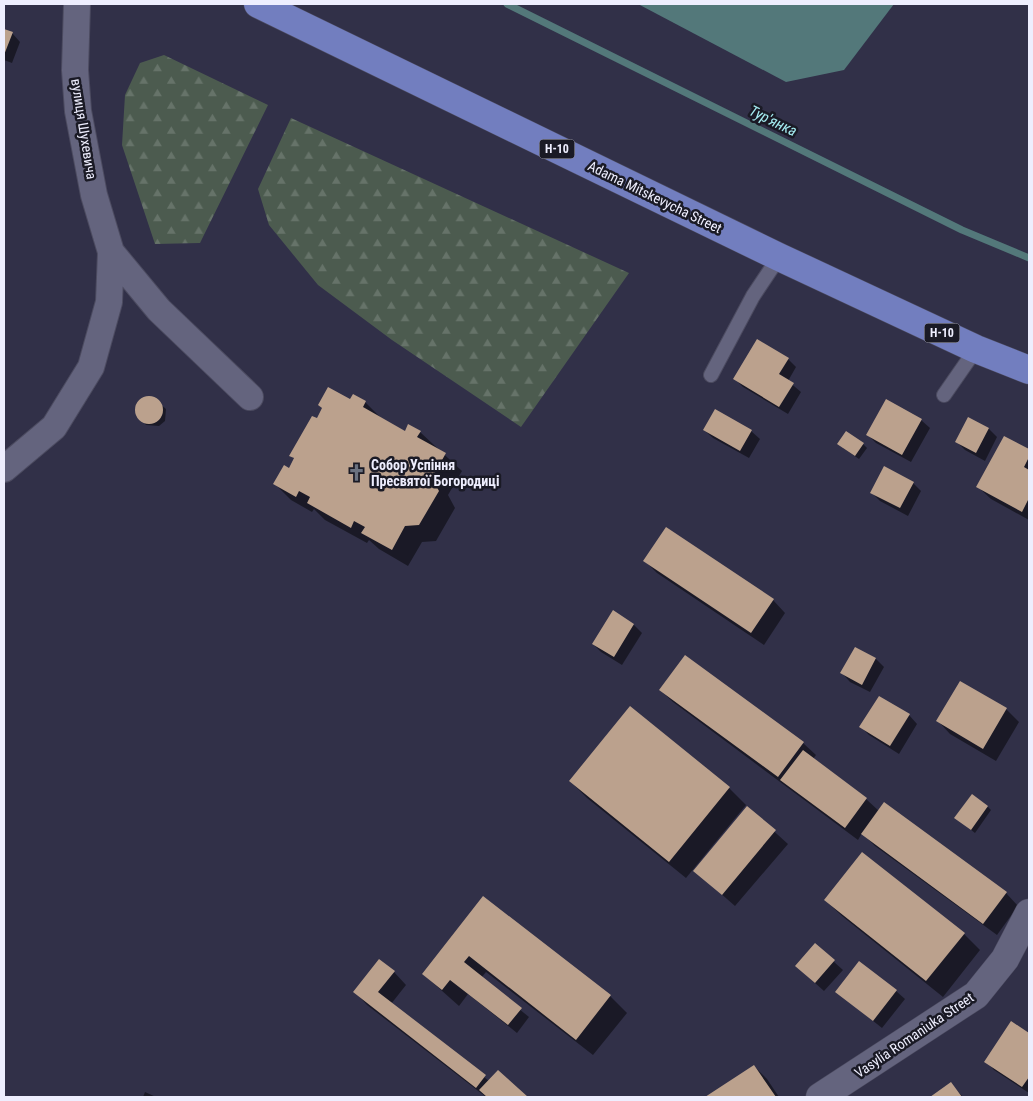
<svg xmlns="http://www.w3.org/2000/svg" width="1033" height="1101" font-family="'Roboto Condensed',sans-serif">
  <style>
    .forest { fill: url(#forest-firs) }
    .water { fill: #53787a }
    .shadow { fill: #0007 }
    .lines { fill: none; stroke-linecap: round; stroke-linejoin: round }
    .stream { stroke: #53787a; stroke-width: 7 }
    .building { fill: #bba18d }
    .service-casing { stroke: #4c4b60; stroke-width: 16 }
    .minor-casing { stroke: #4c4b60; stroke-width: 28 }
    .tertiary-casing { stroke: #4c4b60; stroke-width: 29 }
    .primary-casing { stroke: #4c4b60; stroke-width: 29 }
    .service { stroke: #64647e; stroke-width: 14 }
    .minor { stroke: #64647e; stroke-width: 26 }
    .tertiary { stroke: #64647e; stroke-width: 28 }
    .primary { stroke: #727ebf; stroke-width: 28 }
    .labels { text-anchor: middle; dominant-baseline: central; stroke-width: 5; stroke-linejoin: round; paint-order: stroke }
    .shield { fill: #1a1a25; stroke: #aeaebd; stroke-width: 1 }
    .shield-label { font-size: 12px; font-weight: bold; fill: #eeeefe }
    .street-label { font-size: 14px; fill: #eeeefe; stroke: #1a1a25 }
    .poi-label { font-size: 14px; font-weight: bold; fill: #eeeefe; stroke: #1a1a25; text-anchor: start }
    .water-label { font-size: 15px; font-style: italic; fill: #a5edf2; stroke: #1a1a25 }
  </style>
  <defs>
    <pattern id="forest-firs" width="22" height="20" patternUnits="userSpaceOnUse" patternTransform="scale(1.25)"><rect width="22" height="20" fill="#4c5b4f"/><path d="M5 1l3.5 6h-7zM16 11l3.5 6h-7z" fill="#667369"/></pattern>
  </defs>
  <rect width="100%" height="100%" fill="#313048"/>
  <!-- forest -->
  <path class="forest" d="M164,55L268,105L200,243L155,244L122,145L125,95L140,63Z
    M291,118L629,273L521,427L392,340L318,285L269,225L258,189Z"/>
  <!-- water -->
  <path class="water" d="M638,4H894L844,70L786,82Z"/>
  <!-- shadow -->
  <path class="shadow" d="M4,30L12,33L20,42L12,63L4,60Z
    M788,359L796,367L788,381L801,392L788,414L743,387L734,378Z
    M152,397L166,409L165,421L159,426L146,425L137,414V405L143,399Z
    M350,401L365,402L382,419L405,433L420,432L462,471L448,495L455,508L436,541L422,542L408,566L379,549L369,540L367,543L325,520L314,509L312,512L291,500L275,484L289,470L295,460L291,455L317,420L323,409L319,405Z
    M968,419L989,429L997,437L985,461L965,450L957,442Z
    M921,420L930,428L911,462L876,443L868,435Z
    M704,430L751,431L760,439L749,458L713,438Z
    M1005,437L1029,451V520L991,499L978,487Z
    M863,444L867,448L859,459L843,448Z
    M913,483L921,491L908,516L880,501L872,493Z
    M645,561L773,600L785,613L764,645L657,573Z
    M634,625L642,633L622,665L601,652L593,644Z
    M856,648L876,659L884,667L870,692L850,682L842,673Z
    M961,683L1006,709L1019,722L996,761L950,734L938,721Z
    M660,690L803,743L816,755L813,759L866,799L879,811L1006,893L1018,906L997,935L875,846L862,833L858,840L673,702Z
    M630,708L729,788L746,805L686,878L587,798L570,781Z
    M909,715L917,724L899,754L869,735L861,727Z
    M988,807L991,810L975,833L960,821Z
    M748,808L788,844L735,906L695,871Z
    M483,897L610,996L627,1013L593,1055L486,972L481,978L529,1017L517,1033L468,994L459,1006L423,974Z
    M825,900L964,934L980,950L943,997L842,916Z
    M815,945L843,970L824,991L805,974Z
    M394,972L406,985L391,1004L489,1081L498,1072L526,1097H486L367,1005L355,992Z
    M896,991L905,999L882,1028L837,992Z
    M1011,1023L1029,1035V1093L994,1070L986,1061Z
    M754,1066L767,1079L779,1097H708Z
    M951,1084L963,1097H932Z
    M145,1092L156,1097H143Z"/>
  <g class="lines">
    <!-- stream -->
    <path class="stream" d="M507,4L962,230L1029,258"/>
  </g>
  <!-- building -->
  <path class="building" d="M4,29L13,32L4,55Z
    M757,339L789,358L779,374L794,383L779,407L733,379Z
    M328,387L350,399L353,394L366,401L363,407L405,431L408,424L421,431L417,437L446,453L432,478L439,491L419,525L405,526L392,550L361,533L365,527L354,521L351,528L307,503L310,497L299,491L296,497L273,484L284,465L289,468L294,458L289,456L312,416L317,418L322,408L318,405Z
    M135 410a14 14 0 1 1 28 0a14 14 0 1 1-28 0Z
    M886,399L922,419L902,455L866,435Z
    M715,409L752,430L740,451L703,430Z
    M968,417L989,428L976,453L955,442Z
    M846,431L864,443L855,456L837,444Z
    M1004,436L1029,449V457L1024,467L1029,470V498L1022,512L976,487Z
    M884,466L914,482L900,508L870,493Z
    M666,527L774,599L751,633L643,561Z
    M613,610L634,624L614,657L592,644Z
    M855,647L876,658L862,685L840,673Z
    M685,655L804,742L778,777L659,690Z
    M960,681L1007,708L983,749L936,721Z
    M879,696L910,714L890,746L859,727Z
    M630,706L730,787L669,862L569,781Z
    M803,750L867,798L845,828L780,780Z
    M972,794L988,806L971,830L954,818Z
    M884,802L1007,892L983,924L861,834Z
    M747,806L776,830L722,895L693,871Z
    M862,852L965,933L926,981L824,900Z
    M483,896L611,995L576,1040L469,956L464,962L522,1008L508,1025L450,980L442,990L422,974Z
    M815,943L835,960L815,983L795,966Z
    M379,959L395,971L378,992L486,1075L476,1088L353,992Z
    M859,961L897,990L873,1021L835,992Z
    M1011,1021L1029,1033V1077L1022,1087L984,1062Z
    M754,1065L776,1097H705Z
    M498,1070L528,1097H487L479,1090Z
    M951,1082L962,1097H930Z"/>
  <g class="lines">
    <defs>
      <path id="service" d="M711,375L753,296L779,257
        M944,395L976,349"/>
      <path id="minor" d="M77,4L75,70L78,111L94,195L111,252L159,310L250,397
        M4,469L54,427L91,367L109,302L111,252"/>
      <path id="tertiary" d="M820,1097L976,995L1005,959L1029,913"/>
      <path id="primary" d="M258,4L779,257L976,349L1029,370"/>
    </defs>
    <!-- service casing -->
    <use href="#service" class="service-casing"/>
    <!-- minor casing -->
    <use href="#minor" class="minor-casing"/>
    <!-- tertiary casing -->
    <use href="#tertiary" class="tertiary-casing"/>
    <!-- primary casing -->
    <use href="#primary" class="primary-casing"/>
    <!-- service -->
    <use href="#service" class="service"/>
    <!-- minor -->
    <use href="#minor" class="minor"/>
    <!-- tertiary -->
    <use href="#tertiary" class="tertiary"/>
    <!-- primary -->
    <use href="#primary" class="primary"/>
  </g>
  <!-- icons -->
  <defs>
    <symbol id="church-bare" viewBox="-9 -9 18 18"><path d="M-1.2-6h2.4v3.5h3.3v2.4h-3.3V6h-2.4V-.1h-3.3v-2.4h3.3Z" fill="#6b7280" stroke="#1a1a25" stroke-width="2.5" paint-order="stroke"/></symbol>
  </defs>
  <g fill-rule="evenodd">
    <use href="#church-bare" x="344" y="460" width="25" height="25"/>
  </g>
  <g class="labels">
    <!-- shield labels -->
    <g class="shield">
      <rect x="539.5" y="139.5" width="35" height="19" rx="4"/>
      <rect x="924.5" y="323.5" width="35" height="19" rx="4"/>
    </g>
    <g class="shield-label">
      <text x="557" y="149">Н-10</text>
      <text x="942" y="333">Н-10</text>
    </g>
    <!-- street labels -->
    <g class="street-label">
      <text transform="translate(84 129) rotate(81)">вулиця Шухевича</text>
      <text transform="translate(655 197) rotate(26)">Adama Mitskevycha Street</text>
      <text transform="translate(914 1035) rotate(-34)">Vasylia Romaniuka Street</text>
    </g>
    <!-- poi labels -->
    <g class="poi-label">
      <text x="371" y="465">Собор Успіння<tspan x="371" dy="16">Пресвятої Богородиці</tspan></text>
    </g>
    <!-- water labels -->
    <g class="water-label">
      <text transform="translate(773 121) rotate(26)">Тур'янка</text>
    </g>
  </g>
  <!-- border -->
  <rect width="1033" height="1101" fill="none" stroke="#eeeefe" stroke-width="10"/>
</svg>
